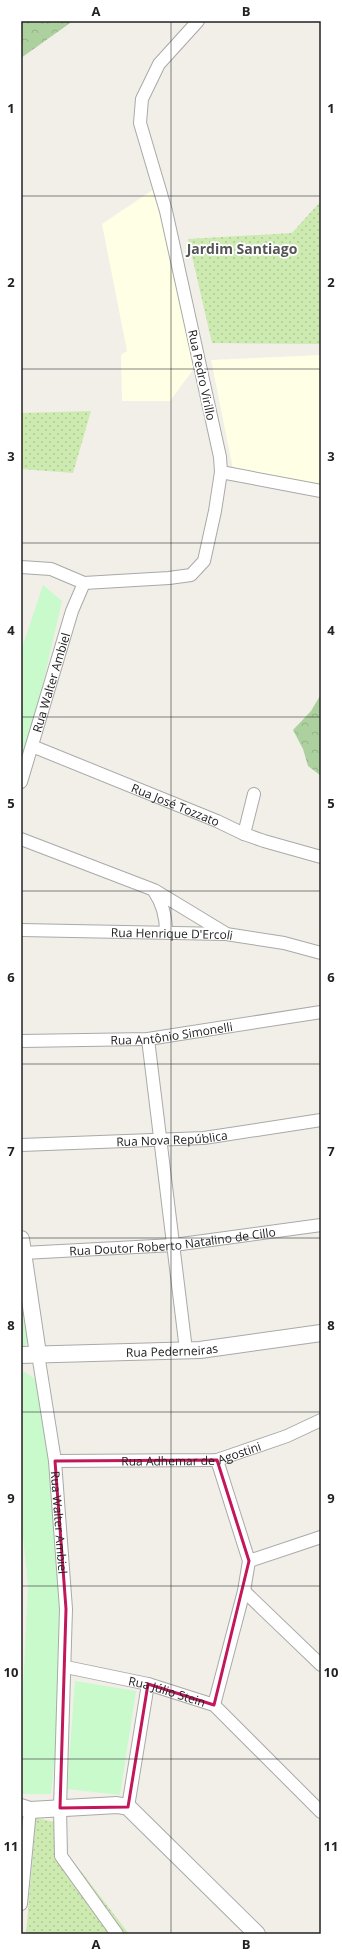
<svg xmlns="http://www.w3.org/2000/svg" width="342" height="1955" font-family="'Open Sans',sans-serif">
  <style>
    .education { fill: #ffffe5 }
    .grass { fill: url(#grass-dots) }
    .forest { fill: url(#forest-crowns) }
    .park { fill: #c8facc }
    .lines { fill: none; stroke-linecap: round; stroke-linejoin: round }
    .minor-casing { stroke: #a9a9a9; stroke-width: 14 }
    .tertiary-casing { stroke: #a9a9a9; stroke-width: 18 }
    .minor { stroke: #fff; stroke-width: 12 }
    .tertiary { stroke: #fff; stroke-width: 16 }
    .marked { fill: none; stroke: #c2185b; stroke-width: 3; stroke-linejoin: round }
    .grid { fill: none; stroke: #222; stroke-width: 1; stroke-opacity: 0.55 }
    .labels { text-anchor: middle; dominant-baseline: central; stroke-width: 3.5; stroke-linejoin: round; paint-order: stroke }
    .street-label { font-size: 12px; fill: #222; stroke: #fff }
    .quarter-label { font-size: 14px; font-weight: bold; fill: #555; stroke: #fff }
    .neatline { fill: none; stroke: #222; stroke-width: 1.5 }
    .grid-label { font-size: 13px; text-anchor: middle; font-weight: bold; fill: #222 }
  </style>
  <defs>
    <pattern id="grass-dots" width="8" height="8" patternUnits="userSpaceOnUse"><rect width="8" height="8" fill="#cdebb0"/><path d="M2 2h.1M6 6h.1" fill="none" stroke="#b0c997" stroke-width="1.8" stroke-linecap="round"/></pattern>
    <pattern id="forest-crowns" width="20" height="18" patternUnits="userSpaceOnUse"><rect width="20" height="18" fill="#add19e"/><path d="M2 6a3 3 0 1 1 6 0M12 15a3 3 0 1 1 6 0" fill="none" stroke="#95b388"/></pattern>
  </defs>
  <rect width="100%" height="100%" fill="#f2efe9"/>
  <!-- education -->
  <path class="education" d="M154,189L195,367L170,401H122L121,355L127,351L102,224Z
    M321,355V485L233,469L211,360Z"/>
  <!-- grass -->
  <path class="grass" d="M321,201V344L212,343L188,239L292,233Z
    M91,411L73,473L21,469V413Z
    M36,1818L65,1824L64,1849L129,1934H26Z"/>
  <!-- forest -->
  <path class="forest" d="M21,21H73L21,58L22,45Z
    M321,694V776L308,766L303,749L293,730L311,711Z"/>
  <!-- park -->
  <path class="park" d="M43,585L62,601L35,718L21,760V651Z
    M21,1284L29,1340L23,1349H21Z
    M21,1370L36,1379L43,1406L54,1502L62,1599L60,1705L51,1794H21V1730L28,1586L21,1516Z
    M75,1681L136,1691L120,1795L67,1789Z"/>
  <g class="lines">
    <defs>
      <g id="minor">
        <path d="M221,472L321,491"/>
        <path d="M21,567L51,569L84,583L169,578L191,575L204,561L215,511L221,472L220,457L166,211L140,123L142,99L159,64L198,21"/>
        <path id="s1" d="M32,746L217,821L244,834L264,841L321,857"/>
        <path id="s2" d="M21,782L72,611L84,583"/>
        <path d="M244,834L254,794"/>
        <path d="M21,839L154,890L225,933"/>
        <path d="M154,891C163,904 166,916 166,932"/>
        <path id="s3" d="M21,930L226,934L284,943L321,953"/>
        <path d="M148,1039L186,1350"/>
        <path id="s4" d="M21,1041L148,1039L321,1012"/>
        <path id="s5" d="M21,1145L204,1138L321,1120"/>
        <path id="s6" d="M23,1253L174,1245L321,1225"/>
        <path id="s7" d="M38,1354L55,1461L66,1609L60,1808L61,1856L117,1934"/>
        <path id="s8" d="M55,1461L217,1460L287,1436L321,1420"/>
        <path d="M249,1561L321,1537"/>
        <path d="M244,1591L321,1665"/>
        <path id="s9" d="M66,1667L148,1684L214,1705L321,1812"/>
        <path d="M214,1705L244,1591L249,1561L217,1460"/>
        <path d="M128,1807L148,1684"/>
        <path d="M21,1904L30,1810"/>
      </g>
      <g id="tertiary">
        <path d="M21,1239L38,1354"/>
        <path id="s10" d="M21,1355L200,1350L321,1333"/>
        <path d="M21,1807L30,1810L117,1805L128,1807L257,1934"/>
      </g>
    </defs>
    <!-- minor casing -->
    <use href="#minor" class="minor-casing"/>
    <!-- tertiary casing -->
    <use href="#tertiary" class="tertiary-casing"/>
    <!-- minor -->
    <use href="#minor" class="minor"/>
    <!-- tertiary -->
    <use href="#tertiary" class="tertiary"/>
  </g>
  <!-- marked area -->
  <path class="marked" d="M217,1460L249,1561L214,1705L148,1684L128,1807L60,1808L66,1609L55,1461Z"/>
  <!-- grid -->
  <path class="grid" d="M171,21V1934M21,196H321M21,369H321M21,543H321M21,717H321M21,891H321M21,1064H321M21,1238H321M21,1412H321M21,1586H321M21,1759H321"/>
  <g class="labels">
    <!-- street labels -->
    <g class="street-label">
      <text transform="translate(202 375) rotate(78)">Rua Pedro Virillo</text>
      <text stroke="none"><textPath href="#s2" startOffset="104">Rua Walter Ambiel</textPath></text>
      <text stroke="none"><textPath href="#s1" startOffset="155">Rua José Tozzato</textPath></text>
      <text stroke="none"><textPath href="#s3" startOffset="151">Rua Henrique D'Ercoli</textPath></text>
      <text stroke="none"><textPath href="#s4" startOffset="151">Rua Antônio Simonelli</textPath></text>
      <text stroke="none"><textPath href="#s5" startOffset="151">Rua Nova República</textPath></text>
      <text stroke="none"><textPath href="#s6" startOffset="150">Rua Doutor Roberto Natalino de Cillo</textPath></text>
      <text stroke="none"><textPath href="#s10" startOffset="151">Rua Pederneiras</textPath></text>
      <text stroke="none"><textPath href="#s8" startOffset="137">Rua Adhemar de Agostini</textPath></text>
      <text stroke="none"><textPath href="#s7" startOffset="170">Rua Walter Ambiel</textPath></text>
      <text stroke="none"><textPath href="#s9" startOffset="104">Rua Júlio Stein</textPath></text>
    </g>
    <!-- quarter labels -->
    <g class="quarter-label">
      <text x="242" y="248">Jardim Santiago</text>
    </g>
  </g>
  <!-- border -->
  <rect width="342" height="1955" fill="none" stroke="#ffffff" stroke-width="44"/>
  <rect x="22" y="22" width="298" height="1911" class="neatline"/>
  <g class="grid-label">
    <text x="96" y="16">A</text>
    <text x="246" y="16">B</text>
    <text x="11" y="113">1</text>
    <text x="331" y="113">1</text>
    <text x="11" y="287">2</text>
    <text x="331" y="287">2</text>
    <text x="11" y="461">3</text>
    <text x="331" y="461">3</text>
    <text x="11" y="635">4</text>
    <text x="331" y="635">4</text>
    <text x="11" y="808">5</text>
    <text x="331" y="808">5</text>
    <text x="11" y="982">6</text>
    <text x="331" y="982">6</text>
    <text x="11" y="1156">7</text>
    <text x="331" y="1156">7</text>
    <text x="11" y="1330">8</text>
    <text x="331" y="1330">8</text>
    <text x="11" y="1503">9</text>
    <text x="331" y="1503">9</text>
    <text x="11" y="1677">10</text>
    <text x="331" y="1677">10</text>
    <text x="11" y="1851">11</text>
    <text x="331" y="1851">11</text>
    <text x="96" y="1949">A</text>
    <text x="246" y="1949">B</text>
  </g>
</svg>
